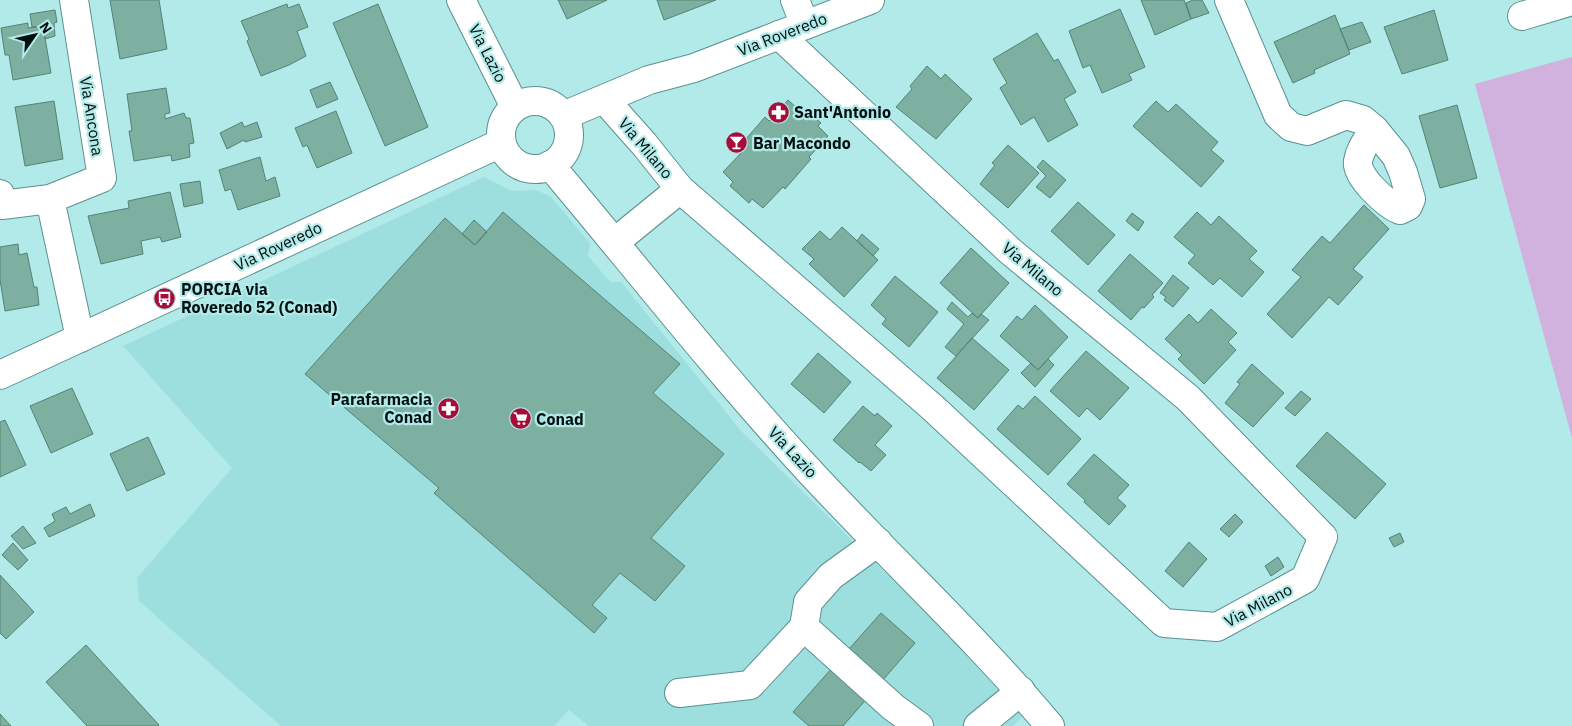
<svg xmlns="http://www.w3.org/2000/svg" width="1572" height="726" font-family="'IBM Plex Sans',sans-serif">
  <style>
    .built { fill: #9ddfde }
    .green { fill: #d1b2df }
    .building { fill: #7eb0a2; stroke: #528375 }
    .lines { fill: none; stroke-linecap: round; stroke-linejoin: round }
    .minor-casing { stroke: #5a9090; stroke-width: 30 }
    .major-casing { stroke: #5a9090; stroke-width: 30 }
    .minor { stroke: #fff; stroke-width: 28 }
    .major { stroke: #fff; stroke-width: 28 }
    .labels { text-anchor: middle; dominant-baseline: central; stroke-width: 4.5; stroke-linejoin: round; paint-order: stroke }
    .street-label { font-size: 16px; fill: #000f0f; stroke: #b1eae9 }
    .poi-label { font-size: 16px; font-weight: bold; fill: #000f0f; stroke: #b1eae9; text-anchor: start }
  </style>
  <rect width="100%" height="100%" fill="#b1eae9"/>
  <!-- built -->
  <path class="built" d="M484,177L512,191L536,190L550,196L590,243L588,256L610,282H621L742,432L1027,712L1013,726H589L569,710L554,726H281L139,601L137,578L232,468L123,346Z"/>
  <!-- green -->
  <path class="green" d="M1572,57V438L1475,84Z"/>
  <!-- building -->
  <path class="building" d="M110,0H159L167,49L120,59Z
    M558,0H607L567,19Z
    M657,0H716L664,20Z
    M1141,0H1184L1191,19L1155,35Z
    M1193,0H1202L1209,13L1191,19L1186,3Z
    M287,4L288,8L299,4L308,27L297,31L306,56L289,65L261,76L247,41L249,39L241,21Z
    M378,4L428,127L385,146L333,23Z
    M1120,9L1145,67L1129,74L1132,80L1102,93L1090,65L1083,68L1069,31Z
    M55,10L57,22L54,23L55,36L45,39L43,26L32,27L30,14Z
    M1434,10L1448,60L1402,74L1384,27Z
    M1335,15L1350,54L1314,70L1315,73L1293,83L1274,42Z
    M1362,22L1371,42L1349,50L1340,29Z
    M28,23V28L43,26L51,73L13,80L9,55H5L1,28Z
    M1037,33L1054,61L1058,59L1076,92L1064,99L1078,125L1048,142L1034,117L1021,125L1000,88L1007,83L993,59Z
    M927,66L941,79L945,74L972,99L936,139L896,107L912,89L910,86Z
    M330,82L338,99L317,108L310,90Z
    M166,88L170,113L165,114V119L184,113L186,118H190L194,143L189,144L190,157L172,161L171,155L134,161L129,131H132L127,94Z
    M788,100L798,109L801,105L821,123L818,126L828,136L809,157L811,159L785,189L783,187L763,208L752,199L749,203L730,186L733,182L723,172L742,152L738,148L765,117L769,121Z
    M54,101L63,159L25,166L15,107Z
    M1156,101L1168,112L1176,104L1218,142L1211,150L1224,161L1201,187L1133,126Z
    M1457,105L1477,178L1440,188L1419,116Z
    M336,111L352,153L317,168L307,145L303,147L295,128Z
    M242,122L244,127L257,122L262,137L245,142L244,140L227,149L220,133Z
    M1008,145L1039,173L1008,208L980,184L995,165L992,163Z
    M260,157L266,181L275,177L280,196L238,210L231,189L225,191L219,170Z
    M1043,160L1066,180L1050,198L1036,187L1046,176L1037,167Z
    M200,181L203,203L184,207L180,184Z
    M170,192L181,237L162,242L160,237L141,241L143,254L101,264L88,216L129,208L128,201Z
    M1078,202L1115,235L1088,265L1051,231Z
    M1364,205L1389,229L1353,269L1363,277L1338,305L1329,297L1292,338L1267,314L1301,277L1292,270L1322,236L1330,243Z
    M503,212L680,364L653,393L724,454L651,538L685,566L655,601L620,573L592,605L607,618L594,633L434,493L439,488L305,374L445,218L475,245Z
    M1197,212L1211,225L1219,216L1257,251L1249,259L1264,272L1242,297L1220,278L1213,285L1188,263L1195,255L1174,237Z
    M1132,213L1144,222L1138,231L1126,221Z
    M474,220L487,232L475,245L462,234Z
    M842,227L878,260L844,297L809,264L814,259L802,249L820,231L830,240Z
    M862,234L879,249L873,256L857,241Z
    M18,244L19,255L27,253L34,287H37L39,305L5,311L0,280V247Z
    M971,248L1009,283L978,318L940,283Z
    M1130,254L1163,283L1152,295L1154,297L1144,308L1142,307L1131,320L1098,291Z
    M1173,275L1189,288L1173,307L1164,300L1166,297L1160,293Z
    M895,276L938,312L909,347L882,324L886,319L871,305Z
    M952,302L968,317L972,313L978,318L981,314L989,320L956,356L945,347L964,324L947,309Z
    M1035,305L1068,337L1038,370L1000,336L1017,316L1022,320Z
    M1211,309L1237,333L1228,342L1236,350L1204,384L1178,359L1182,355L1165,339L1189,314L1198,323Z
    M972,338L1009,370L974,410L937,378Z
    M1086,351L1129,388L1100,420L1087,408L1079,417L1050,391Z
    M818,353L851,382L824,413L791,384Z
    M1048,359L1054,365L1035,387L1021,373L1031,363L1038,370Z
    M1252,364L1284,393L1253,427L1225,403L1240,384L1237,382Z
    M72,388L93,434L51,453L30,406Z
    M1301,391L1311,399L1295,416L1285,408Z
    M1035,396L1081,439L1048,475L997,429L1018,405L1023,409Z
    M863,406L875,416L877,413L892,426L875,445L886,455L871,471L860,462L859,463L833,440Z
    M5,420L26,465L0,477V422Z
    M1327,432L1386,484L1355,519L1296,466Z
    M148,437L165,474L127,491L110,454Z
    M1094,454L1129,485L1117,498L1126,506L1109,525L1084,502L1085,500L1067,484Z
    M90,504L95,516L49,537L44,528L55,521L52,514L66,507L70,514Z
    M1235,514L1243,522L1229,537L1220,529Z
    M23,526L36,543L23,549L11,536Z
    M1400,533L1404,542L1394,547L1389,538Z
    M1189,542L1207,559L1183,587L1165,571Z
    M13,543L28,560L18,570L2,555Z
    M1278,557L1284,567L1271,576L1265,566Z
    M0,575L34,612L6,639L0,633Z
    M881,613L915,643L843,726H809L793,712Z
    M86,645L159,725L158,726H87L46,682Z
    M0,714L11,726H0Z"/>
  <g class="lines">
    <defs>
      <path id="minor" d="M461,0L515,107
        M795,0L805,25
        M1229,0L1278,115L1291,127L1307,131L1346,115L1363,120L1374,129L1396,156L1403,172L1411,199L1408,206L1400,210C1387,205 1355,176 1358,161C1360,149 1368,139 1374,129
        M1522,16L1572,1
        M612,108L644,144L680,189L615,242
        M550,165C634,265 714,367 801,462C883,552 972,633 1050,726
        M680,189L932,407L1164,623L1217,627L1305,579L1323,537L1188,398L1010,251L779,35
        M0,194L2,205L50,199L102,178L74,0
        M50,199L80,338
        M878,542L831,576L808,602L804,627L893,707L919,726
        M679,693L750,685L804,627
        M978,726L1021,691"/>
      <path id="major" d="M501 135a34 34 0 1 1 68 0a34 34 0 1 1-68 0Z
        M563,116L649,80L694,68L870,0
        M0,375L501,143"/>
    </defs>
    <!-- minor casing -->
    <use href="#minor" class="minor-casing"/>
    <!-- major casing -->
    <use href="#major" class="major-casing"/>
    <!-- minor -->
    <use href="#minor" class="minor"/>
    <!-- major -->
    <use href="#major" class="major"/>
  </g>
  <!-- icons -->
  <defs>
    <symbol id="pharmacy-disc" viewBox="-11 -11 22 22"><circle r="9.5" fill="#a70d38" stroke="#b1eae9"/><path d="M-2-6h4v4h4v4h-4v4h-4v-4h-4v-4h4Z" fill="#fff"/></symbol>
    <symbol id="bar-disc" viewBox="-11 -11 22 22"><circle r="9.5" fill="#a70d38" stroke="#b1eae9"/><path d="M-6-5H6L.8 .8V4.5H3.5V6h-7V4.5H-.8V.8Z" fill="#fff"/></symbol>
    <symbol id="bus-disc" viewBox="-11 -11 22 22"><circle r="9.5" fill="#a70d38" stroke="#b1eae9"/><path d="M-5-6H5V4H4V6H2V4H-2V6H-4V4H-5ZM-3.5-4V0h7V-4ZM-3.5 1.2v1.5H-2V1.2ZM2 1.2v1.5H3.5V1.2Z" fill="#fff"/></symbol>
    <symbol id="supermarket-disc" viewBox="-11 -11 22 22"><circle r="9.5" fill="#a70d38" stroke="#b1eae9"/><path d="M-6-5.5h2.5l.6 2H6L4.5 2H-2.5L-4.4-4H-6ZM-1.5 3.2a1.3 1.3 0 1 0 .1 0ZM3 3.2a1.3 1.3 0 1 0 .1 0Z" fill="#fff"/></symbol>
  </defs>
  <g fill-rule="evenodd">
    <use href="#pharmacy-disc" x="766" y="100" width="25" height="25"/>
    <use href="#bar-disc" x="724" y="130" width="25" height="25"/>
    <use href="#bus-disc" x="152" y="286" width="25" height="25"/>
    <use href="#pharmacy-disc" x="436" y="396" width="25" height="25"/>
    <use href="#supermarket-disc" x="508" y="406" width="25" height="25"/>
  </g>
  <g class="labels">
    <!-- street labels -->
    <g class="street-label">
      <text transform="translate(782 34) rotate(-21)">Via Roveredo</text>
      <text transform="translate(488 53) rotate(63)">Via Lazio</text>
      <text transform="translate(92 116) rotate(81)">Via Ancona</text>
      <text transform="translate(646 148) rotate(50)">Via Milano</text>
      <text transform="translate(278 246) rotate(-25)">Via Roveredo</text>
      <text transform="translate(1033 269) rotate(40)">Via Milano</text>
      <text transform="translate(793 452) rotate(47)">Via Lazio</text>
      <text transform="translate(1258 605) rotate(-28)">Via Milano</text>
    </g>
    <!-- poi labels -->
    <g class="poi-label">
      <text x="794" y="112">Sant'Antonio</text>
      <text x="753" y="143">Bar Macondo</text>
      <text x="181" y="289">PORCIA via<tspan x="181" dy="18">Roveredo 52 (Conad)</tspan></text>
      <text x="432" y="399" text-anchor="end">Parafarmacia<tspan x="432" dy="18">Conad</tspan></text>
      <text x="536" y="419">Conad</text>
    </g>
  </g>
  <!-- north arrow -->
  <g transform="translate(35 35) rotate(56)" stroke="#b1eae9" stroke-width="4" paint-order="stroke">
  <path d="M0-4L9 19L0 12L-9 19Z" fill="#000f0f"/>
  <text y="-8" font-size="14" font-weight="bold" text-anchor="middle" fill="#000f0f">N</text>
  </g>
</svg>
